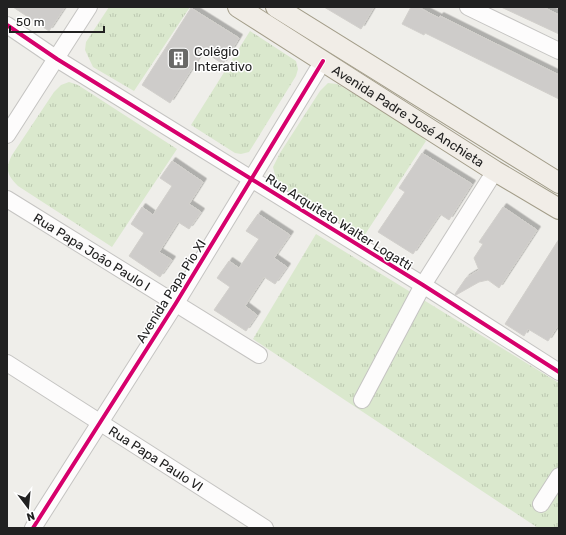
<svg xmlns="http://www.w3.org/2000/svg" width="566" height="535" font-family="Rubik,sans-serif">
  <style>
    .grass { fill: url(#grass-tufts) }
    .building { fill: #ceccca; stroke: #d2d0cc; filter: url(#shadow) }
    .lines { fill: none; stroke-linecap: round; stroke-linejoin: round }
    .minor-casing { stroke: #c5c4c2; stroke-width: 18 }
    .major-casing { stroke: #a39d89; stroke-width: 22 }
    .minor { stroke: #fdfcfc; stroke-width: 16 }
    .major { stroke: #f1ede7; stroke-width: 20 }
    .cycleway-casing { stroke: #fff; stroke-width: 6 }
    .cycleway { stroke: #d6006c; stroke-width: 4 }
    .labels { text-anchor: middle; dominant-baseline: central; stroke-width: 3; stroke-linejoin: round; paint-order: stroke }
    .poi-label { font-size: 13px; fill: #212121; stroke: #fff; text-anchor: start }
    .street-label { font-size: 13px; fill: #212121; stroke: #fff }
  </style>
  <defs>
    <pattern id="grass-tufts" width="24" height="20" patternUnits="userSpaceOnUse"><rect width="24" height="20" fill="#dae8cd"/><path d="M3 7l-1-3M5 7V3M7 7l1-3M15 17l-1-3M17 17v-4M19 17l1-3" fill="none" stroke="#bbc7b0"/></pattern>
    <filter id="shadow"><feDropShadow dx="3.5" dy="-3.5" stdDeviation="0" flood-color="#0004"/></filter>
  </defs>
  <rect width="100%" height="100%" fill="#efeeea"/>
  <!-- grass -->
  <path class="grass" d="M109,7H190L134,91L93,67L85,50L86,42Z
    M250,31L296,61L298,69L296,76L249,152L241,154L235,153L191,125Z
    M69,82L78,85L177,149L112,247L18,186C7,175 5,169 12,155L54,92L61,85Z
    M328,83L337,84L372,104L418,133L426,141L364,236L283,188L276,179L273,167L280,153L320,91Z
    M316,234L559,383V528H538L253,339Z"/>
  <!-- building -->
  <path class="building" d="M13,7H65L49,31Z
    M324,7H374L361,29Z
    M411,7H418L439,18L440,16L559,75V99L425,33L424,35L402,24Z
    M501,7H543L559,15V34Z
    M191,8L239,38L223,64L203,51L170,103L142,85Z
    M422,153L472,184L449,220L440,214L413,254L378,232L405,192L399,188Z
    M172,161L203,182L189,204L201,212L189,229L178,222L159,252L172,260L160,277L129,256L144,233L131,224L142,207L153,215L172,186L160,178Z
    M503,207L537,230L499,288L488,280L479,282L456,295L455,294L466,278L479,270L474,258L483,244L479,242Z
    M258,214L290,235L274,258L287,267L275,284L264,277L245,306L257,315L246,331L214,310L230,287L217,278L229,261L239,268L259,239L246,231Z
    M559,239V324L548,341L528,329L524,336L505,324Z"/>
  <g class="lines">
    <defs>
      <g id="minor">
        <path d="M468,7L559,51"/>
        <path d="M7,25L57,59L423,285L559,372"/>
        <path d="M7,135L89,7"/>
        <path id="s1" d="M7,199L259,355"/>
        <path id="s2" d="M7,363L265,528"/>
        <path d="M362,400L423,285L495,171"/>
        <path d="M541,504L559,476"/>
        <path d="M33,528L176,303L323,61"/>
      </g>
      <g id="major">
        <path id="s3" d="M238,7L495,171L559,209"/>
        <path d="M276,7L559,183"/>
      </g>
    </defs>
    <!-- minor casing -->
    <use href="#minor" class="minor-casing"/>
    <!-- major casing -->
    <use href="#major" class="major-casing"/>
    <!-- minor -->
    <use href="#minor" class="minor"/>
    <!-- major -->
    <use href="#major" class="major"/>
    <defs>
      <path id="cycleway" d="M7,25L57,59L423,285L559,372
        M33,528L176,303L323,61"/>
    </defs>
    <!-- cycleway casing -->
    <use href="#cycleway" class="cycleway-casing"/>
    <!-- cycleway -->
    <use href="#cycleway" class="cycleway"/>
  </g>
  <!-- icons -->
  <defs>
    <symbol id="building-square" viewBox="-11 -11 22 22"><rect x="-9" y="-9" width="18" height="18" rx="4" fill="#696967" stroke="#fff"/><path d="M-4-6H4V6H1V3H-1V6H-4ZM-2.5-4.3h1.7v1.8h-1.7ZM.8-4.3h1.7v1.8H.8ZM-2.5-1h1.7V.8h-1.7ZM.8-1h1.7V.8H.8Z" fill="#fff"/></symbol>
  </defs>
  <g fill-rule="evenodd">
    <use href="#building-square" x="166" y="46" width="25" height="25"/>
  </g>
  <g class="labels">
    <!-- poi labels -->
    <g class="poi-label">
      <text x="194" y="51">Colégio<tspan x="194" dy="15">Interativo</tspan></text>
    </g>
    <!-- street labels -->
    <g class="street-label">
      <text stroke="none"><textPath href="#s3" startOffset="202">Avenida Padre José Anchieta</textPath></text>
      <text transform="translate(339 222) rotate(32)">Rua Arquiteto Walter Logatti</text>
      <text stroke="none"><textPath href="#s1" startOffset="100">Rua Papa João Paulo I</textPath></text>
      <text transform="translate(171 291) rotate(-58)">Avenida Papa Pio XI</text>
      <text stroke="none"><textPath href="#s2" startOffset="177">Rua Papa Paulo VI</textPath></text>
    </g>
  </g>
  <!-- border -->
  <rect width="566" height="535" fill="none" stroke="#212121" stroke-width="16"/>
  <!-- north arrow -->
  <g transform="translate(28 507) rotate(164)" stroke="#ffffff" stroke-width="3" paint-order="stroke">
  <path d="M0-3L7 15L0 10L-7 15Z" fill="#212121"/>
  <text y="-6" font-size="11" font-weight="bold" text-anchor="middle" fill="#212121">N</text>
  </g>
  <!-- scale -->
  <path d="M10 26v6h94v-6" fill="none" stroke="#212121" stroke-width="2"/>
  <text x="16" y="26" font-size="12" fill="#212121" stroke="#ffffff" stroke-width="3" paint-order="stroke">50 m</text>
</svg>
